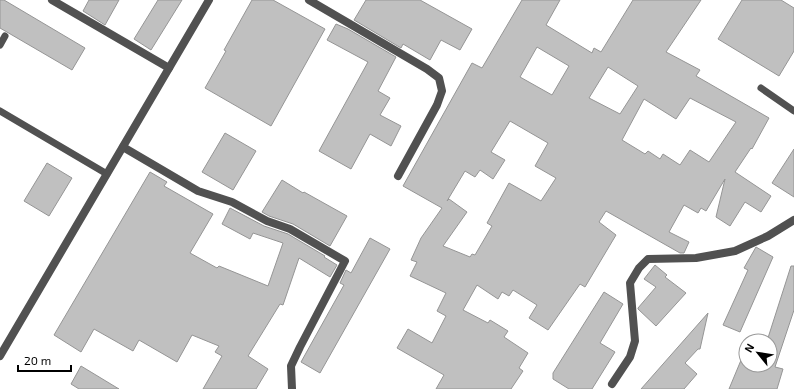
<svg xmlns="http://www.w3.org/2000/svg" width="794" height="389" font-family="'Exo 2',sans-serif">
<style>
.building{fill:#c0c0c0;stroke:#959595;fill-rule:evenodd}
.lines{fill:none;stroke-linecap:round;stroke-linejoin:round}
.service{stroke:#515151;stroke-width:7}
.minor{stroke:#515151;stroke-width:8}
.tertiary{stroke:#515151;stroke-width:8}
</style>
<rect width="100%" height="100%" fill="#fff"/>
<path class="building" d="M0 0H4L85 48 72 70 0 28Z
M89 0H119L105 25 83 11Z
M158 0H182L151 50 134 39Z
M252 0H273L325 29 271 126 205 88 226 51 224 50Z
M366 0H420L472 29 460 50 441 40 430 60 403 44 401 48 354 20Z
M522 0H560L546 25 592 53 594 48 601 52 633 0H701L666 52 700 70 696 76 769 118 752 149 751 148 735 172 771 196 761 212 745 202 730 226 716 217 725 179 706 211 701 208 698 213 684 205 669 232 689 242 684 253H680L606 211 599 222 616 235 585 287 580 284 548 330 529 318 537 305 513 290 509 296 502 292 498 299 477 285 463 310 488 323 490 320 508 331 504 337 528 353 519 368 523 371 511 389H436L444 375 397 348 408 329 432 343 446 316 437 311 446 293 410 276 417 262 411 260 421 238 442 208 403 186 472 63 482 68ZM537 47 569 66 552 95 520 77ZM608 67 638 86 620 114 589 98ZM690 98 736 122 709 162 690 150 680 165 663 154 660 159 648 151 645 154 622 140 644 99 676 119ZM510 121 548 143 535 166 556 178 541 201 509 183 487 223 492 226 475 255 472 254 470 257 443 246 467 212 449 199 447 201 465 171 475 177 480 170 493 179 505 160 491 152Z
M742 0H781L794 8V51L779 76 718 39Z
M336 24 348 29 396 57 378 91 390 98 380 115 401 126 391 146 370 134 351 169 319 151 368 62 327 40Z
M225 133 256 151 233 190 202 172Z
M794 149V197L772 183Z
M47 163 72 178 49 216 24 201Z
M150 172 167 182 164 186 213 214 190 253 217 268 219 266 268 286 283 243 253 233 250 239 222 224 230 208 264 226 288 234 325 256 324 257 337 265 330 277 299 258 283 305 280 304 248 356 268 369 256 389H203L222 356 215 352 219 346 192 335 177 362 139 340 133 351 94 329 81 352 54 335Z
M282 180 303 193 304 192 347 216 330 246 293 224 269 216 262 212Z
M370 238 390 249 320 373 301 362 344 285 340 283 346 270 351 273Z
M756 247 773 257 740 332 723 325 748 270 744 268Z
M655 265 667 275 665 277 686 293 656 326 638 309V308L656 287 644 279Z
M791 266H794V310L775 367 783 369 777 389H729L744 353 746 354V365H770V341H767Z
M604 292 623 304 600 343 615 352 592 389H569L553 379V373Z
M708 313 700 349H698L685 363 697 374 684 389H641Z
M81 366 119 389H79L71 384Z"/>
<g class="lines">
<path class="service" d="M0 45 5 36
M761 88 794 111
M0 111 107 174"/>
<path class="minor" d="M52 0 169 68
M309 0 427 69 439 78 442 91 437 105 398 176
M123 147 198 191 232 202 267 221 290 229 345 261 300 347 291 366 292 389
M612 384 630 357 635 341 630 283 639 268 648 259 696 258 735 251 768 236 794 220"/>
<path class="tertiary" d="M0 356 209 0"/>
</g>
<g transform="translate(758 353) rotate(300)"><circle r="19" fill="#ffffff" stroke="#999999"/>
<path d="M0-3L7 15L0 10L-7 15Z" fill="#000000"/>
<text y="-6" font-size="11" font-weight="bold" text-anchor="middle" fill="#000000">N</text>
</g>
<path d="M18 365v6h53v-6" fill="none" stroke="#000000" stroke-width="2"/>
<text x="24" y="365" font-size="12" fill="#000000" stroke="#ffffff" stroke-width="3" paint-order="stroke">20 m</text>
</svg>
